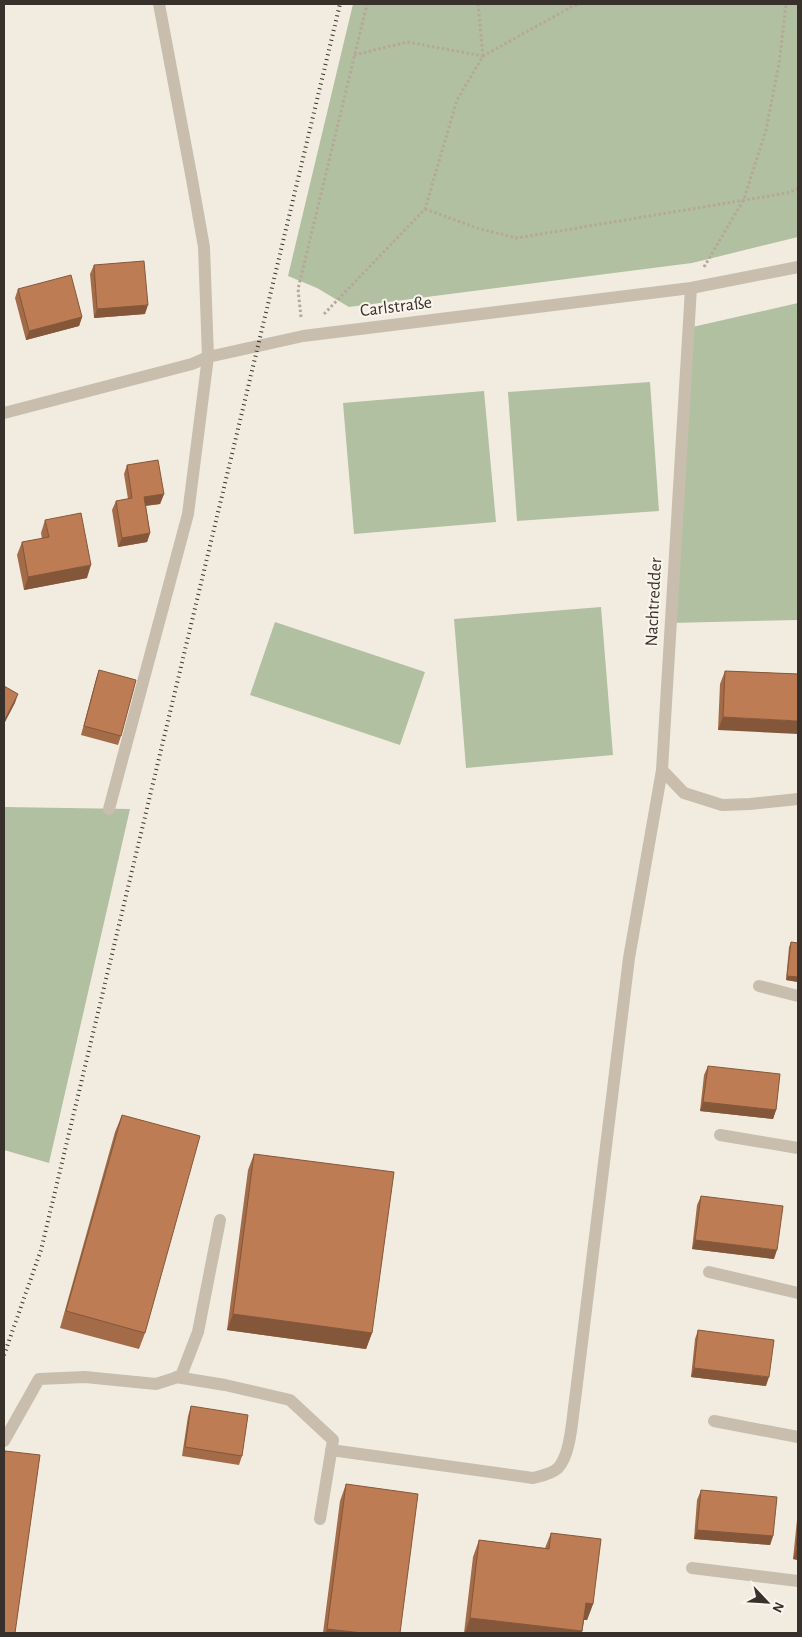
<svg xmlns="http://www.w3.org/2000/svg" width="802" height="1637" font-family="'Alegreya Sans',sans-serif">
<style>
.green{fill:#b1c0a1}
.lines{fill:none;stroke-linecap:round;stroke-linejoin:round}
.path{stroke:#b5a897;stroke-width:3;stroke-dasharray:2.5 2.5;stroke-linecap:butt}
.lane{stroke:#c9bead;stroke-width:12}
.street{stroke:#c9bead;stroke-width:12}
.rail{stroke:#38312b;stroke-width:4;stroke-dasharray:1 4;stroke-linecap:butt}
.wall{fill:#a36b47}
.shaded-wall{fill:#84573a}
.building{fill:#bd7c53;stroke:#84573a}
.labels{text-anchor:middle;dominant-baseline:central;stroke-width:4;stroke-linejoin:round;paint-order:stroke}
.street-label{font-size:18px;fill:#38312b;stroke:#f9f5ed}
</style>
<rect width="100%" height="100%" fill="#f2ece0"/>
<path class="green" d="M353 4H798V237L692 263 349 307 317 288 288 276Z
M798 303V620L670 623 688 328Z
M650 382 659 511 517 521 508 392Z
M484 391 496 522 354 534 343 403Z
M601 607 613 755 466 768 454 619Z
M275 622 425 672 400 745 250 695Z
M4 807 130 809 49 1163 4 1150Z"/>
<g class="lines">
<path class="path" d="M478 4 483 56
M354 55 407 42 483 56
M425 209 480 229 517 238 787 193 798 189
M704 267 744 199 766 130 779 64 786 4
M324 314 425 209 457 100 483 56 573 6 581 4
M301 317 298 289 367 4"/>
<path class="lane" d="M159 4 191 174
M109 809 188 514 208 357
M759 986 798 996
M720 1135 798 1148
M709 1272 798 1293
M176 1377 225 1385 290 1400 333 1440 320 1519
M714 1421 798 1437
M4 1441 39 1379 85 1377 156 1384 181 1376 198 1332 220 1220
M331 1450 533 1478C541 1476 552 1474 558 1468 571 1454 572 1419 575 1400L629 958 662 770
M692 1568 798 1581"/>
<path class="street" d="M191 174 204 247 208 357
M691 288 662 770 684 793 722 805 750 804 798 799
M4 413 192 364 208 357 303 336 691 288 798 267"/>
<path class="rail" d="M4 1355 41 1250 340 4"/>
</g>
<path class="wall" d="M94 265 145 314 94 318 90 274Z
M18 289 82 317 79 326 26 340 15 298Z
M127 465 164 494 160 504 146 506 150 533 147 542 118 547 112 510 116 501 128 499 124 474Z
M45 520 87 578 24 590 17 555 22 542 42 539 41 533Z
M99 670 121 736 118 745 81 735 96 679Z
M725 671 798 674 718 730 720 684Z
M791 942 798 943V982L786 980 789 947Z
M708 1066 776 1110 773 1119 700 1111 704 1075Z
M798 1086V1127H797Z
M122 1115 145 1333 139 1349 60 1328 115 1132Z
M254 1154 372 1333 366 1349 227 1330 248 1170Z
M701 1196 774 1259 692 1249 697 1205Z
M698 1330 766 1386 691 1377 695 1339Z
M191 1406 242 1456 239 1465 182 1456 188 1416Z
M346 1484 400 1633H323L340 1501Z
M701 1490 773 1536 770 1545 694 1539 697 1500Z
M798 1516V1560L793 1559 797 1520Z
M551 1533 593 1604 587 1620H584L582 1633H464L473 1557 479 1540 545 1548Z"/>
<path class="shaded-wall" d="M148 305 145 314 94 318 97 309Z
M82 317 79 326 26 340 29 331Z
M164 494 160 504 141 506 144 497Z
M150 533 147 542 118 547 122 538Z
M91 565 87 578 24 590 28 577Z
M18 694 15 703 4 724V721Z
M723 717 798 721V734L718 730Z
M787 976 798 977V982L786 980Z
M703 1102 776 1110 773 1119 700 1111Z
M695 1240 777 1250 774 1259 692 1249Z
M233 1314 372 1333 366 1349 227 1330Z
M694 1368 769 1377 766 1386 691 1377Z
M697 1530 773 1536 770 1545 694 1539Z
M796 1550H798V1560L793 1559Z
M586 1603 593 1604 587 1620H580Z
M470 1618 582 1631V1633H465Z
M327 1629 362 1633H326Z"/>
<path class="building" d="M144 261 148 305 97 309 94 265Z
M71 275 82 317 29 331 18 289Z
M158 460 164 494 144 497 150 533 122 538 116 501 132 498 127 465Z
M81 513 91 565 28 577 22 542 49 537 45 520Z
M99 670 136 680 121 736 84 726Z
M725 671 798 674V721L723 717Z
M4 686 18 694 4 721Z
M791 942 798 943V977L787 976Z
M708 1066 780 1074 776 1110 703 1102Z
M122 1115 200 1136 145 1333 66 1311Z
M254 1154 394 1172 372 1333 233 1314Z
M701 1196 783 1206 777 1250 695 1240Z
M698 1330 774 1340 769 1377 694 1368Z
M191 1406 248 1415 242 1456 185 1447Z
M5 1451 40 1455 15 1633H4V1456Z
M346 1484 418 1494 400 1633H362L327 1629Z
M701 1490 777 1497 773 1536 697 1530Z
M798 1529V1550H796Z
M551 1533 601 1539 593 1604 586 1603 582 1631 470 1618 479 1540 549 1549Z"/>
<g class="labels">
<g class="street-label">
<text transform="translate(396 307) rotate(-7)">Carlstraße</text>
<text transform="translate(654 602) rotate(-87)">Nachtredder</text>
</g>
</g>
<rect width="802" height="1637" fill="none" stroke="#38312b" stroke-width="10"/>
<g transform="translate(767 1602) rotate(115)" stroke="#f9f5ed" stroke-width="4" paint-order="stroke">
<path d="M0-4L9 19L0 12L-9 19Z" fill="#38312b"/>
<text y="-8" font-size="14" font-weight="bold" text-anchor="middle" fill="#38312b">N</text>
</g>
</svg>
